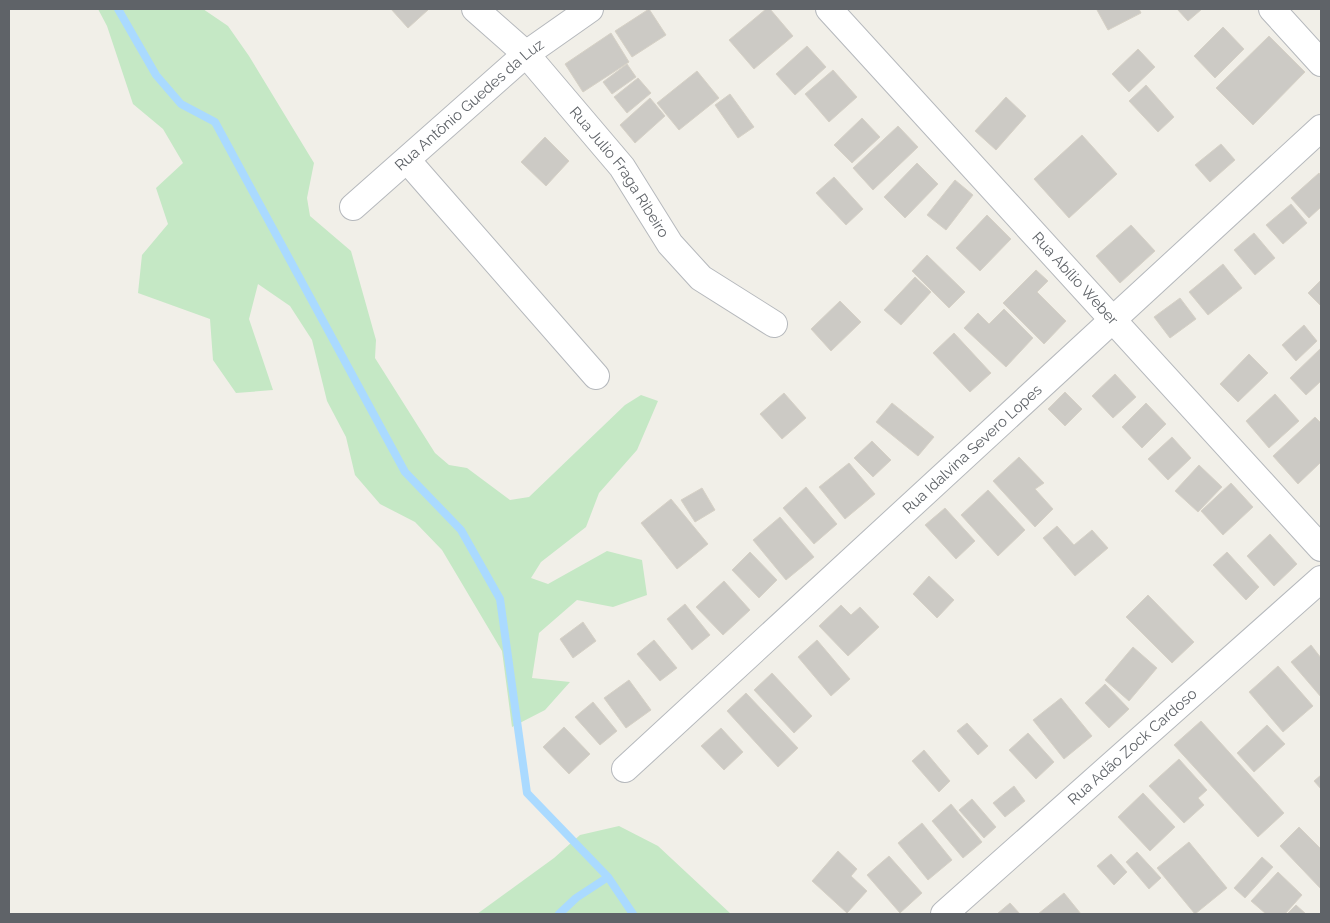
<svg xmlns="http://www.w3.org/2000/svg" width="1330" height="923" font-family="Raleway,sans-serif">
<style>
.green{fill:#c5e8c5}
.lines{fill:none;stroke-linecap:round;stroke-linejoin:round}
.stream{stroke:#aadaff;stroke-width:8}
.building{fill:#cccac5;stroke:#d6d1c6}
.minor-casing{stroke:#b5b8bc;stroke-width:28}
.minor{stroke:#fff;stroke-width:26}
.labels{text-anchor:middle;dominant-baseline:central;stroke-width:5;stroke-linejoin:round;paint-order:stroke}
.street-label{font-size:15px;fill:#5f6368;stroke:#fff}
</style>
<rect width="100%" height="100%" fill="#f1efe8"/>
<path class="green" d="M98 9H203L228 26 249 56 314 163 307 198 310 216 351 251 376 340 375 358 435 453 449 465 467 468 510 500 529 497 625 405 641 395 658 401 637 450 599 493 586 527 541 562 531 578 548 584 607 551 642 560 647 595 613 607 577 600 539 633 532 678 570 682 545 710 512 727 502 651 442 550 415 522 380 504 355 475 346 437 327 401 312 340 290 306 258 284 249 319 273 390 236 393 213 360 210 319 138 293 142 255 168 224 156 188 183 163 163 129 133 104 107 26Z
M619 826 658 846 731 914H477L554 858 580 835Z"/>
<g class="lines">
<path class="stream" d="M118 9 156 75 181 104 215 122 405 472 461 530 500 599 527 793 608 877 633 914
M559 914 576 898 608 877"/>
</g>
<path class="building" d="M391 9H429L408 28Z
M649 9 666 35 632 57 615 31Z
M766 9H770L793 36 754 69 729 40Z
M1099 9H1139L1141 13 1108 30 1097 10Z
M1177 9H1202L1188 21Z
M1223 27 1244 49 1215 78 1194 56Z
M611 33 629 62 583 92 565 64Z
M1269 36 1305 72 1253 125 1216 88Z
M807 46 826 67 795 95 776 74Z
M1138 49 1155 67 1129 92 1112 74Z
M627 64 636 77 612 94 603 82Z
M833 70 857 97 829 122 805 94Z
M697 71 719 98 679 130 657 103Z
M638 78 651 93 627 113 614 97Z
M1146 85 1174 117 1158 132 1129 101Z
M730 94 754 127 738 138 715 105Z
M1006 97 1026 116 996 150 975 131Z
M650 98 665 116 635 143 620 125Z
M862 118 880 137 852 163 834 145Z
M898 126 918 147 873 190 853 168Z
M1082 135 1117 174 1069 218 1034 179Z
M545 137 569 161 546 186 521 162Z
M1221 144 1235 160 1210 182 1195 165Z
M917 163 938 184 905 218 884 197Z
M1319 173 1321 176V207L1309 218 1291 198Z
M834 177 863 209 846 225 816 193Z
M955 180 973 195 946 230 927 215Z
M1291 204 1307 223 1283 244 1266 225Z
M987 215 1011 239 980 271 956 248Z
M1131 225 1155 251 1120 283 1096 256Z
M1254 233 1275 258 1255 275 1234 250Z
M927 255 965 292 949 308 912 271Z
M1223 264 1242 288 1208 315 1189 292Z
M1036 270 1048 281 1037 292 1066 321 1044 344 1003 303Z
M915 277 931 292 901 325 884 310Z
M1321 280V306L1308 293Z
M1180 298 1196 319 1170 338 1154 317Z
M840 301 861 322 831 351 811 329Z
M1004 309 1033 338 1006 367 964 328 978 313 989 324Z
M1304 325 1317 341 1296 361 1282 345Z
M954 333 991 373 970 392 933 353Z
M1321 348V381L1306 395 1290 378Z
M1249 354 1268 373 1238 402 1220 384Z
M1115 374 1136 397 1113 418 1092 396Z
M1065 392 1082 409 1065 426 1048 409Z
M784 393 806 418 782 439 760 414Z
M1275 394 1299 421 1269 448 1246 421Z
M892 403 934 437 918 456 876 422Z
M1146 403 1166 424 1142 448 1122 427Z
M1315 417 1321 423V462L1298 484 1273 456Z
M1172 437 1191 458 1168 480 1148 459Z
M872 441 891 460 873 477 854 458Z
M1019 457 1044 483 1035 489 1053 509 1035 527 993 481Z
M849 463 875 494 845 519 819 487Z
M1199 465 1222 487 1198 512 1175 491Z
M1231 483 1253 507 1223 535 1201 511Z
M806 487 837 524 814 544 783 508Z
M702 488 715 510 695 522 681 500Z
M988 490 1025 530 998 556 961 515Z
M671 499 708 544 677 569 641 523Z
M945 508 975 541 956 559 925 525Z
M780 517 814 557 786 580 753 540Z
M1057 526 1074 545 1092 530 1108 548 1075 576 1043 538Z
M1270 534 1297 564 1274 586 1247 556Z
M750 552 777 580 759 598 732 570Z
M1227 552 1259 587 1246 600 1213 565Z
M929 576 954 600 937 618 913 594Z
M724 581 750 610 723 635 696 607Z
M1148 595 1194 642 1172 663 1126 617Z
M685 604 710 635 692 650 667 619Z
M841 605 851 615 860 607 879 627 848 656 819 626Z
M583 622 596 641 573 658 560 639Z
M654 640 677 668 660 681 637 654Z
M817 640 850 679 831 696 798 657Z
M1311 645 1321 658V697L1291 662Z
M1133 647 1157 668 1129 701 1105 680Z
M1278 666 1313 706 1283 732 1249 692Z
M772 673 812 716 794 733 754 690Z
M629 680 651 710 626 728 604 698Z
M1105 684 1129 709 1109 728 1085 703Z
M746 693 798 748 778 767 727 711Z
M1061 698 1092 736 1064 759 1033 720Z
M593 702 617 731 600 745 575 717Z
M1201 721 1284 813 1258 837 1174 745Z
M967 723 988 746 978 755 957 731Z
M1267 725 1285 744 1254 772 1237 753Z
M564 727 590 754 569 774 543 747Z
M721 728 743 752 724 770 701 746Z
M1028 733 1054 762 1036 779 1009 750Z
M924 750 950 781 939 792 912 761Z
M1179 759 1207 790 1198 798 1204 805 1184 823 1149 786Z
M1321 775V789L1314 781Z
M1014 786 1025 801 1005 817 993 803Z
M1143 793 1175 827 1150 851 1118 817Z
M972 799 996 827 984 838 959 810Z
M951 804 982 842 963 858 932 821Z
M922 823 952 860 928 880 898 843Z
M1299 827 1321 849V889L1280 846Z
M1189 842 1227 888 1195 914 1157 868Z
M838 851 857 869 851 876 867 891 847 913 812 881Z
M1137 852 1161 878 1149 889 1126 862Z
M1111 854 1127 872 1114 885 1097 866Z
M889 856 922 893 900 913 867 875Z
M1262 857 1273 867 1245 898 1234 888Z
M1278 872 1302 895 1285 914H1266L1251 901Z
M1064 893 1081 914H1038Z
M1010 903 1020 914H997Z
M1296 905 1306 914H1287Z"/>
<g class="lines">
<defs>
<g id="minor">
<path id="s1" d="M475 9 526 54 622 167 670 244 701 278 774 324"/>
<path id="s2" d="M829 9 1321 548"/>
<path d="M1272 9 1321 63"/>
<path d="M407 160 596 376"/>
<path id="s3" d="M353 207 526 54 590 9"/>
<path id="s4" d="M625 769 1321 128"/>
<path id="s5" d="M944 914 1321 579"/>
</g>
</defs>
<use href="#minor" class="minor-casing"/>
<use href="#minor" class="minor"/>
</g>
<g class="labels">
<g class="street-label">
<text stroke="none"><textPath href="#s3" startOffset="155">Rua Antônio Guedes da Luz</textPath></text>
<text stroke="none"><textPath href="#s1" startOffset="219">Rua Julio Fraga Ribeiro</textPath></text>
<text stroke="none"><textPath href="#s2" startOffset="365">Rua Abílio Weber</textPath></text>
<text stroke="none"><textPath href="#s4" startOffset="472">Rua Idalvina Severo Lopes</textPath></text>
<text stroke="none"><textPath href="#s5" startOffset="252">Rua Adão Zock Cardoso</textPath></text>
</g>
</g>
<rect width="1330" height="923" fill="none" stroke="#5f6368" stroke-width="20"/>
</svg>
